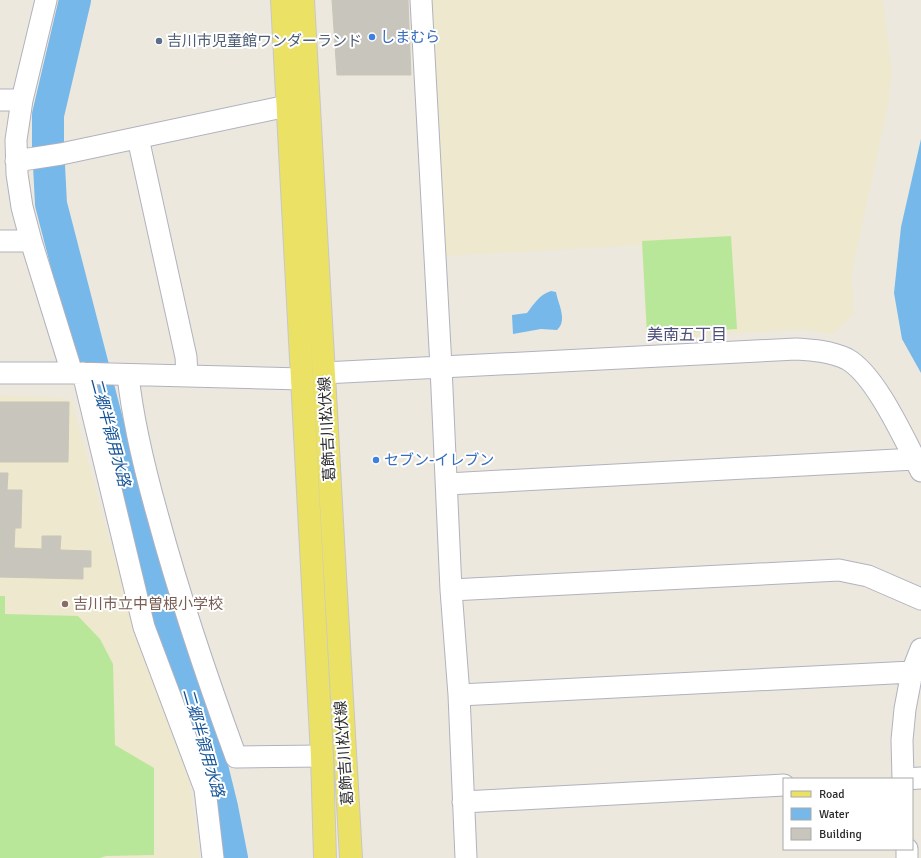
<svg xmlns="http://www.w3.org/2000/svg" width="921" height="858" font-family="Signika,'Noto Sans JP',sans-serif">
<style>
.education{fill:#ede8ce}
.pitch{fill:#b9e799}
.water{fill:#76b8e9}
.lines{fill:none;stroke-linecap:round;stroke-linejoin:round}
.river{stroke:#76b8e9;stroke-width:32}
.building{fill:#c8c6bc;stroke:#c8c5b8}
.street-casing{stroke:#b1b2be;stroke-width:23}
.primary-casing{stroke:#c8c8c8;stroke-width:24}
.street{stroke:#fff;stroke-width:21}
.primary{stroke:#eae165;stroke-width:22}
.shop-dot{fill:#3f7fe0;stroke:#fff;stroke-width:1.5}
.service-dot{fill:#5c6f8a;stroke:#fff;stroke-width:1.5}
.education-dot{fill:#8d6e63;stroke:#fff;stroke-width:1.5}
.labels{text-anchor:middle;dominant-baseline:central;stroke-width:4;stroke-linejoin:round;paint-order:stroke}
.shop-label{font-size:15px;fill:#366cbe;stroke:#fff;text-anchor:start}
.service-label{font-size:15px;fill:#4e5e75;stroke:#fff;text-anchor:start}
.street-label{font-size:15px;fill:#2b2b2b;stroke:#fff}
.education-label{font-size:15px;fill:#785e54;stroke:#fff;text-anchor:start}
.neighbourhood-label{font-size:16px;fill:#4d4e7a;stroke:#fff}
.water-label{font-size:16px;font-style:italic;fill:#145497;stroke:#fff}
</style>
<rect width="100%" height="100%" fill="#ece8de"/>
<path class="education" d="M430 0H883L892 72 888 106 852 271 853 315 832 334 803 329 646 339 642 245 444 256Z
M0 395 71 399 112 549 148 659 188 772 200 858H0Z"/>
<path class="pitch" d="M731 236 737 329 647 334 642 241Z
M0 596H5V614L78 616 100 639 113 664 115 745 154 768V855L106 856 100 858H0Z"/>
<path class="water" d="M921 139V373L902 339 894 293 901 227Z
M551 291 556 292C558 304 568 320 557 330L541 329 513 334 512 315 527 313C534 304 539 295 551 291Z"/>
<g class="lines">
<path class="river" d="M75 0 48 115V146L51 204 135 529 207 746 222 807 232 858"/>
</g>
<path class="building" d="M332 0H408L411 75H337Z
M0 402H69L68 462H0Z
M0 473H8L7 490H22L21 528H15L14 548 42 549V536H61L60 550 91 551V567H83V579L0 577Z"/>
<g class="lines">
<defs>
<path id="street" d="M46 0 22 100 16 140 17 174 22 207 31 241 72 373
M421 0 441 367 451 590 459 695 466 858
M0 100H22
M138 138 186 357 187 376
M16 161 61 154 287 106
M0 241H31
M0 373H72L302 379
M83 373 144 627 205 789 213 858
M324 373 796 349C813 350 830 351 847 359 876 375 905 441 921 471
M128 375C133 423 145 471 158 517 180 598 207 678 236 757L322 756
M447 484 915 459
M451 590 839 570 868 576 921 599
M459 695 912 672 921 649
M903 779 902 740 905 709 912 672 921 671
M904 779 921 778
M463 802 784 785
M907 849V858"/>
<path id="primary" d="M282 0 322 756 325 858
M303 0C309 125 316 250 324 375 333 536 341 697 351 858"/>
</defs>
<use href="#street" class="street-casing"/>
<use href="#primary" class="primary-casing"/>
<use href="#street" class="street"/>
<use href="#primary" class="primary"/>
</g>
<g class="shop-dot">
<circle cx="372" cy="37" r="4"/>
<circle cx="376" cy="460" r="4"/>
</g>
<circle class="service-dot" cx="159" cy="41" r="4"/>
<circle class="education-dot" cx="65" cy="604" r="4"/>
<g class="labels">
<g class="shop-label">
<text x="380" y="37">しまむら</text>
<text x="384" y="460">セブン-イレブン</text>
</g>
<g class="service-label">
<text x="167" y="41">吉川市児童館ワンダーランド</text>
</g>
<g class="street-label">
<text transform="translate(327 429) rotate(-93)">葛飾吉川松伏線</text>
<text transform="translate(344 753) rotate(-94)">葛飾吉川松伏線</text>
</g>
<g class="education-label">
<text x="73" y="604">吉川市立中曽根小学校</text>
</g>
<g class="neighbourhood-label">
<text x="687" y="335">美南五丁目</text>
</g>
<g class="water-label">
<text transform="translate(110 432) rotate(75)">二郷半領用水路</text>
<text transform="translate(203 743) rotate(74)">二郷半領用水路</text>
</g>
</g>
<rect x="783" y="778" width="130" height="72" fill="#ffffff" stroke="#aaaaaa"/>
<rect x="791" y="791" width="20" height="6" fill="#eae165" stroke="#aaaaaa"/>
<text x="819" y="798" font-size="12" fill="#2b2b2b">Road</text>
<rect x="791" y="808" width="20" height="12" fill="#76b8e9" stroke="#aaaaaa"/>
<text x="819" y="818" font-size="12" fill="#2b2b2b">Water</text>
<rect x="791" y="828" width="20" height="12" fill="#c8c6bc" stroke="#aaaaaa"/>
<text x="819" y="838" font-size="12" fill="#2b2b2b">Building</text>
</svg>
